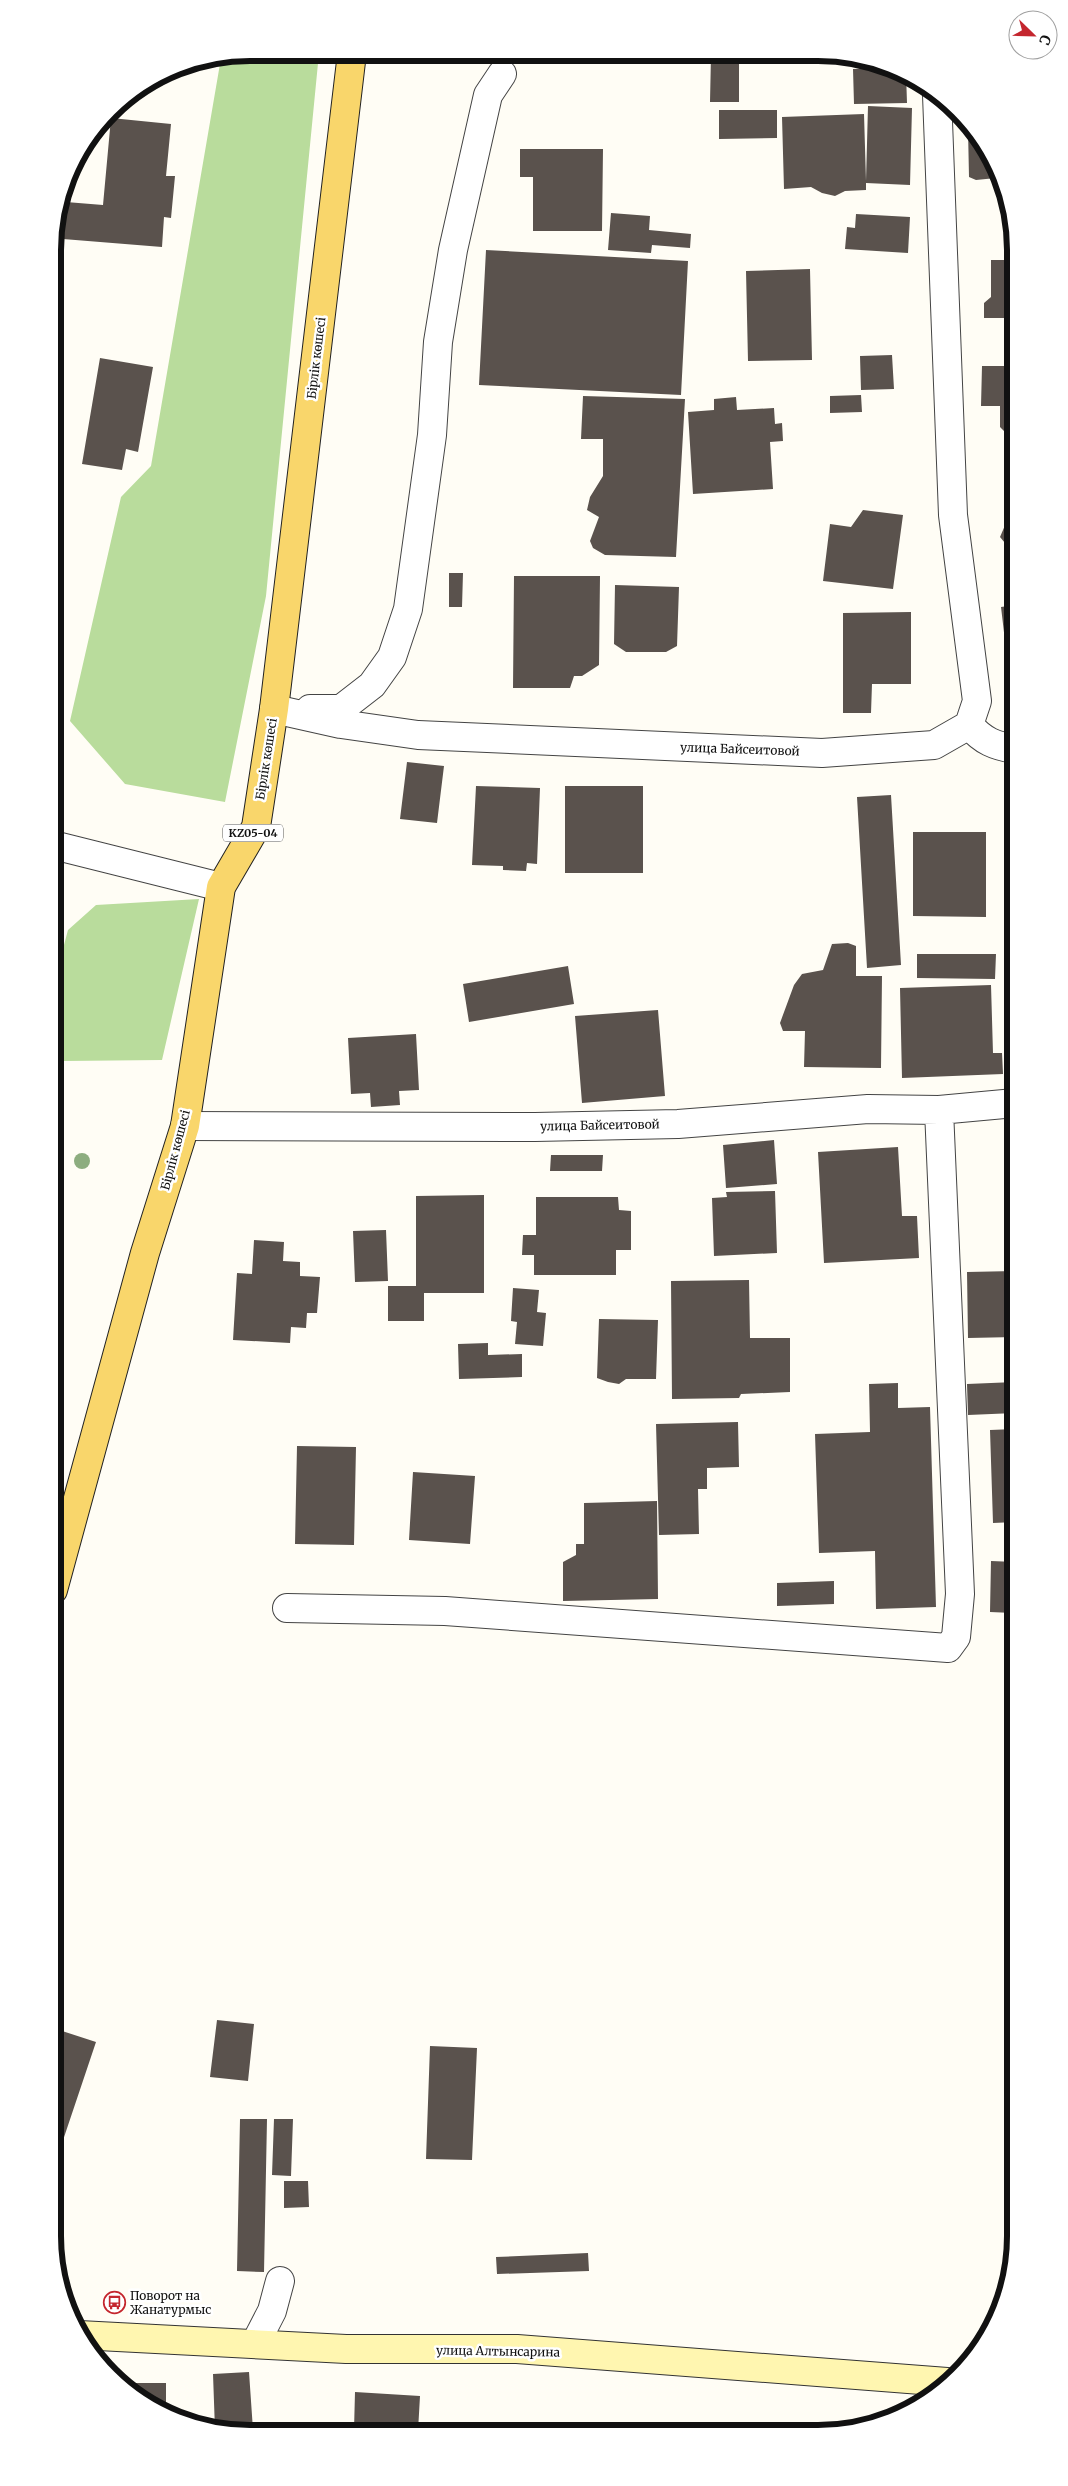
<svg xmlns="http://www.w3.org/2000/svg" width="1068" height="2486" font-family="Merriweather,serif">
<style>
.forest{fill:#b9dc9c}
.building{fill:#5a524d}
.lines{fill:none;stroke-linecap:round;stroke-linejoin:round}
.street-casing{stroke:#444;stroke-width:30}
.secondary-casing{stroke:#333;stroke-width:30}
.primary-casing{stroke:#222;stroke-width:30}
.street{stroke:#fff;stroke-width:28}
.secondary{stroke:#fff6b0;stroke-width:28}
.primary{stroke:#f9d66b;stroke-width:28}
.tree{fill:#8dad7f}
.labels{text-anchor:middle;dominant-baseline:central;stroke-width:5;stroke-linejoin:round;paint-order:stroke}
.shield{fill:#fff;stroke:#585858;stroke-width:1}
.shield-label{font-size:11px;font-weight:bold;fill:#111}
.street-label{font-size:12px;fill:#111;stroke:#fff}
.poi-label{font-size:12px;fill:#111;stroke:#fff;text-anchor:start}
.rim{fill:none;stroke:#111;stroke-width:6}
</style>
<rect width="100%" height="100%" fill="#fffdf5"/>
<path class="forest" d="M250 53H319L266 596 225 802 125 784 70 721 121 497 151 466 221 58Z
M199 899 162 1060 64 1061 53 1040V986L68 930 96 905Z"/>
<path class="building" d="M711 55 739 57V102H710Z
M891 68 906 73 907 103 854 104 853 69Z
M868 106 912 108 910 185 866 183V190L845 191 835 196 822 193 811 187 784 189 782 117 864 114 866 181Z
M719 110H777V138L719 139Z
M111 118 171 124 166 176H175L171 218 164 217 162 247 63 239 66 202 103 205Z
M968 129H972L989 151 999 175 996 178 976 180 969 177Z
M520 149H603L602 231H533V177H520Z
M611 213 650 216 649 230 691 234 690 248 652 245 651 253 608 250Z
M856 214 910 217 908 253 845 249 847 227 855 228Z
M486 250 688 261 681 395 479 385Z
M991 260H1015V318H984V303L991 297Z
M810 269 812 360 748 361 746 271Z
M892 355 894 389 861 390 860 356Z
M100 358 153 367 138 452 126 449 122 470 82 464Z
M982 366H1015V442L1000 427V406H981Z
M861 395 862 412 830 413V396Z
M583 396 685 399 676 557 605 555 593 548 590 541 599 517 587 510 590 497 603 476V439H581Z
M736 397 737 410 774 408 775 424 782 423 783 441 770 442 773 489 693 494 688 412 714 410V399Z
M1013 491H1015V506H1014Z
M863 510 903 515 893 589 823 581 830 524 851 527Z
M1015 512V548H1014L1005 543 1000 537 1009 516Z
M449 573H463L462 607H449Z
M514 576H600L599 665 582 676H574L570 688H513Z
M615 585 679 587 677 646 666 652H626L614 644Z
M1015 605V684L1009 675 1001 607Z
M911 612V684H872L871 713H843V613Z
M407 762 444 766 437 823 400 819Z
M476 786 540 788 537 864 527 863 526 871 503 870V866L472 865Z
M565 786H643V873H565Z
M891 795 901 965 867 968 857 797Z
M913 832H986V917L913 916Z
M848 943 856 946V976H882L881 1068 804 1067 805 1031H783L780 1023 794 985 802 974 823 970 832 944Z
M917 954H996L995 979 917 978Z
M568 966 574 1004 469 1022 463 984Z
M991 985 993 1053H1002L1003 1074 902 1078 900 988Z
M658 1010 665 1096 582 1103 575 1016Z
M416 1034 419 1090 399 1091 400 1105 371 1107 370 1093 351 1094 348 1038Z
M774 1140 777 1184 726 1188 723 1145Z
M898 1147 902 1216H917L919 1258 824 1263 818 1152Z
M551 1155H603L602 1171H550Z
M775 1191 777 1253 714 1256 712 1198 727 1197 726 1192Z
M484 1195V1293H424V1321H388V1286H416V1196Z
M536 1197H618L619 1210 631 1211V1250H616V1275H534V1255H522L523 1235H536Z
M386 1230 388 1281 355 1282 353 1231Z
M254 1240 284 1242 283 1261 300 1262V1276L320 1277 317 1313H307L306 1328 291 1327 290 1343 233 1340 237 1273 252 1274Z
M1015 1271V1337L968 1338 967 1272Z
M749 1280 750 1338H790V1392L741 1394 739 1398 672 1399 671 1281Z
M513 1288 539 1290 537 1312 546 1313 543 1346 515 1344 517 1322 511 1321Z
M599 1319 658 1320 656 1379H626L619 1384 608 1382 597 1378Z
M488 1343V1355L522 1354V1377L459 1379 458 1344Z
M1015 1382V1413L968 1415 967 1384Z
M898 1383V1408L930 1407 936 1607 876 1609 875 1551 819 1553 815 1434 870 1432 869 1384Z
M738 1422 739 1467 707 1468V1489H698L699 1534 659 1535 656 1424Z
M1015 1429V1522L993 1523 990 1430Z
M297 1446 356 1447 354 1545 295 1544Z
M413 1472 475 1476 470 1544 409 1540Z
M657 1501 658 1599 563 1601V1562L576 1555V1544H584V1503Z
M991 1561 1015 1562V1621L1012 1620 1013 1613 990 1612Z
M834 1581V1604L777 1606V1583Z
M217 2020 254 2024 248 2081 210 2077Z
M56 2029 96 2042 53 2170V2041Z
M430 2046 477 2048 472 2160 426 2159Z
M240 2119H267L264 2272 237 2271Z
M274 2119H293L291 2176 272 2175Z
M284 2181H308L309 2207 284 2208Z
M588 2253 589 2271 497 2274 496 2257Z
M249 2372 253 2430H215L213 2374Z
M119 2383H166V2414L163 2413Z
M355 2392 420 2396 418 2431 354 2430Z"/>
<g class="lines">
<defs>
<path id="street" d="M937 95 953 515 977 701 969 725
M274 709 341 724 418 735 822 753 934 745 969 725C983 741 995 746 1015 749
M310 709H341L372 685 392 657 408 609 432 435 438 342 453 250 488 95 502 74
M53 845 221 887
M185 1126 535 1127 678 1124 868 1109 939 1110 1015 1103
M287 1608 445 1611 948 1648 956 1637 960 1594 939 1110
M255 2344 272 2311 280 2281"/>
<path id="secondary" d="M79 2335 346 2349H517L947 2382"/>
<path id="primary" d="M53 1590 145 1253 185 1126 221 887 256 827 274 709 352 53"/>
</defs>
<use href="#street" class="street-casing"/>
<use href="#secondary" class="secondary-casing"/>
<use href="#primary" class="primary-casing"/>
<use href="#street" class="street"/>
<use href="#secondary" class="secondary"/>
<use href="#primary" class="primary"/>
</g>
<circle class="tree" cx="82" cy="1161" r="8"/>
<defs>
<symbol id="bus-ring" viewBox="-11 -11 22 22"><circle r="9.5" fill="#fff" stroke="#c4262e" stroke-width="1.5"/><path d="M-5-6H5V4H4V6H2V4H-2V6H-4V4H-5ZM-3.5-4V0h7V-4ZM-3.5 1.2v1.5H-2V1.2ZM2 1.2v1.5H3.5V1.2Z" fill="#c4262e"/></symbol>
</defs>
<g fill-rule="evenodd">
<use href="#bus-ring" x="102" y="2290" width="25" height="25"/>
</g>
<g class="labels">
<rect class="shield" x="223" y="824.5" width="60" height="17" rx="4"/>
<g class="shield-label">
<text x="253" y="833">KZ05-04</text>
</g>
<g class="street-label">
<text transform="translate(316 358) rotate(-83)">Бірлік көшесі</text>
<text transform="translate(740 749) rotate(2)">улица Байсеитовой</text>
<text transform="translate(266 759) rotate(-81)">Бірлік көшесі</text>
<text transform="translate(600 1125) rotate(-1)">улица Байсеитовой</text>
<text transform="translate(175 1150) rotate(-75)">Бірлік көшесі</text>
<text transform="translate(498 2351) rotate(1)">улица Алтынсарина</text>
</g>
<g class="poi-label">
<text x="130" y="2295">Поворот на<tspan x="130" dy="14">Жанатурмыс</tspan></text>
</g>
</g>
<path d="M0 0H1068V2486H0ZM250 61H818A189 189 0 0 1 1007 250V2236A189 189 0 0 1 818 2425H250A189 189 0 0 1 61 2236V250A189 189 0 0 1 250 61Z" fill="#fff" fill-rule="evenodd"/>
<path class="rim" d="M250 61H818A189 189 0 0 1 1007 250V2236A189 189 0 0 1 818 2425H250A189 189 0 0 1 61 2236V250A189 189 0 0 1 250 61Z"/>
<g transform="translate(1033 35) rotate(113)"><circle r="24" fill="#ffffff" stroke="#a0a0a0"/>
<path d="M0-4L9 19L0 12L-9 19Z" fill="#c4262e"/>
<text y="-8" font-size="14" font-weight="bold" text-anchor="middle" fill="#111111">С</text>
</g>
</svg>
